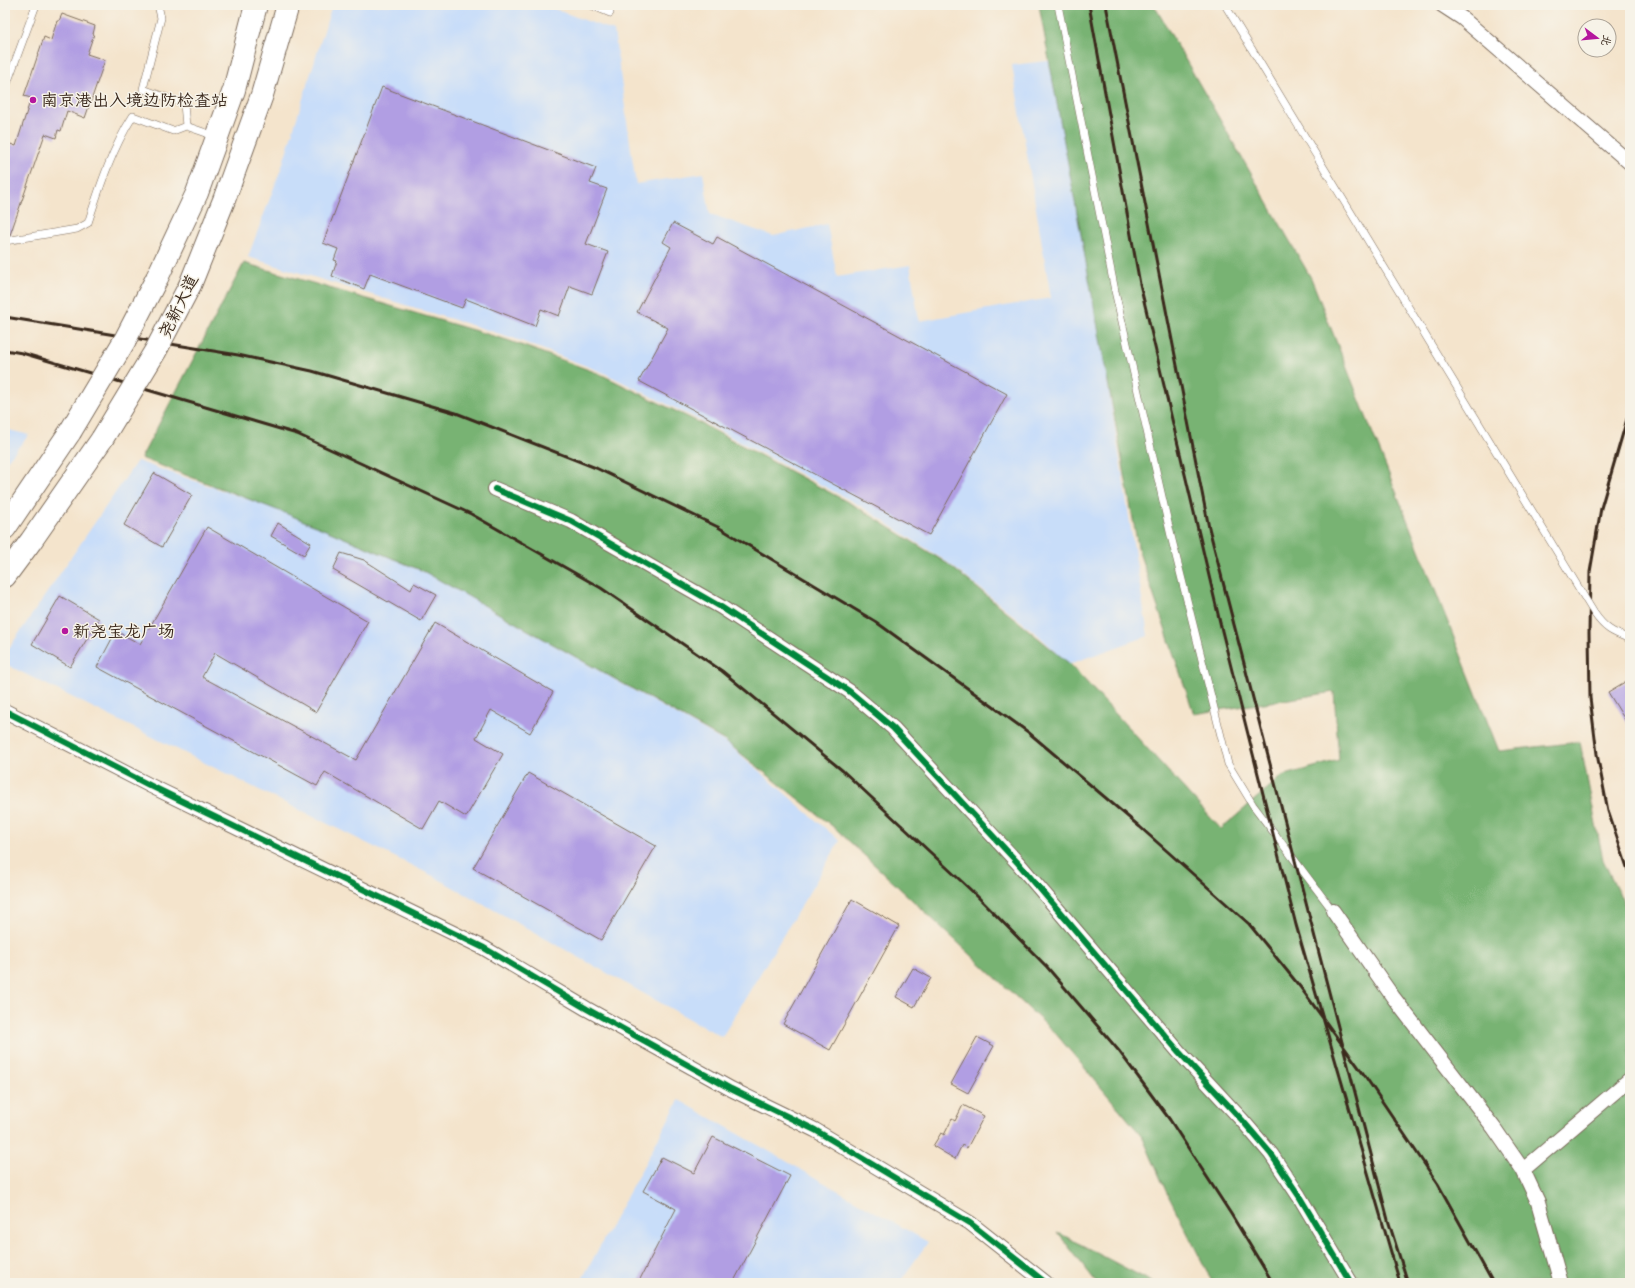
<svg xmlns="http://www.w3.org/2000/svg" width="1635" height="1288" font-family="Itim,'LXGW WenKai TC',sans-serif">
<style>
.built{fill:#c8ddf9}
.forest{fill:#78b373;stroke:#5a6e48}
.building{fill:#b19ee3}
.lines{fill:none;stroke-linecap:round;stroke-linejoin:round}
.service-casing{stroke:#7c6b5b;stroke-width:8}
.minor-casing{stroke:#7c6b5b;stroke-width:16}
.primary-casing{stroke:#7c6b5b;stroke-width:24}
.service{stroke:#fff;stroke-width:7}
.minor{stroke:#fff;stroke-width:14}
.primary{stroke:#fff;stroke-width:22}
.rail{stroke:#3b2a1e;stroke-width:3}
.service-bridge-casing{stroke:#7c6b5b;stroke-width:8;stroke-linecap:butt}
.primary-bridge-casing{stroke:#7c6b5b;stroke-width:24;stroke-linecap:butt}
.service-bridge{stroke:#fff;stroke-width:7}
.primary-bridge{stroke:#fff;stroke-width:22}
.cycleway-casing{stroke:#f7f3e8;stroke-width:8}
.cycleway{stroke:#00873e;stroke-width:6}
.poi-dot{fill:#b5179e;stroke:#f7f3e8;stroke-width:1.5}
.labels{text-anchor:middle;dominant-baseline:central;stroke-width:3;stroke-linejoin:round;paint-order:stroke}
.poi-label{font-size:17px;fill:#3b2a1e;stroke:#f7f3e8;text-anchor:start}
.street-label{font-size:17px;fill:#3b2a1e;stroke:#f7f3e8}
</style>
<rect width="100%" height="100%" fill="#f7f3e8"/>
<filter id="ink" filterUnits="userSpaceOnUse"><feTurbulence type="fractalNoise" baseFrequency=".025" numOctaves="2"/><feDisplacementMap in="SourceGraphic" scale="8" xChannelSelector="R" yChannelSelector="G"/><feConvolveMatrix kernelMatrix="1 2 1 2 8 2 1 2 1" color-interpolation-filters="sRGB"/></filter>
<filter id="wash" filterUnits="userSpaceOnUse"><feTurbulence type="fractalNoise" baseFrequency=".012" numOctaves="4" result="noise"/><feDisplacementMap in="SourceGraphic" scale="16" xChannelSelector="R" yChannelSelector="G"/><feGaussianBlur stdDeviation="0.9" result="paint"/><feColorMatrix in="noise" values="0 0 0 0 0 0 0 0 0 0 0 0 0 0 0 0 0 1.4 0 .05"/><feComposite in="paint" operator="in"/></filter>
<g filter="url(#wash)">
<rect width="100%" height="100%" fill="#f4e4cc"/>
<path class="built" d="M332 5H544L614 31 636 184 703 173 710 214 773 236 827 224 837 277 910 265 919 321 1051 298 1012 65 1056 60 1148 636 1069 664 1037 634 947 562 859 505 699 420 602 372 510 337 248 257 282 166Z
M5 429 29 435 5 463Z
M137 461 284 512 428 574 728 744 840 841 722 1037 433 876 5 664V654Z
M679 1100 928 1242 899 1283H580Z"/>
<path class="forest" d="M1039 5H1154L1311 278 1499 751 1580 742 1603 860 1630 916V1283H1213L1166 1191 1142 1136 1056 1034 836 829 725 741 425 572 285 513 141 458 244 263 507 340 600 374 698 422 857 507 948 564 1070 664 1221 829 1282 776 1339 760 1334 692 1194 714 1139 552Z
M1057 1232 1154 1283H1097Z"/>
<g id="blocks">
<path class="building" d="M62 14 95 26 93 34H94L87 54 105 60 85 118 67 111 61 131 58 130 56 138 45 134 10 235 5 236V142L16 146 31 98 24 96 44 37 51 40 57 21H59Z
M382 87 596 168 590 183 607 189 586 244 608 252 592 294 570 286 559 316 541 309 535 326 466 299 462 308 370 274 364 289 332 276 337 261 334 260 338 249 323 243Z
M673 223 713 244 717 237 1007 394 929 535 639 381 668 328 637 312 671 247 663 242Z
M154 473 192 495 162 547 124 525Z
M278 523 311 543 304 555 271 536Z
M207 527 368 621 316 712 215 653 202 677 356 760 435 623 553 692 530 733 491 710 476 738 503 754 466 817 439 801 423 829 325 772 317 786 97 667 116 631 140 644Z
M341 553 364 560 411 590 414 583 436 595 421 621 333 570Z
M60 596 99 619 70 667 32 644Z
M1630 679V728L1608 692Z
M528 773 656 846 601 940 473 868Z
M852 899 899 926 830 1050 783 1024Z
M913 968 931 978 914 1007 896 997Z
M977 1037 994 1046 968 1093 951 1084Z
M963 1105 984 1116 967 1148 962 1145 955 1159 933 1146 941 1133 944 1135 952 1119 955 1121Z
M713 1137 790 1176 733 1283H638L676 1209 643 1191 662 1157 694 1173Z"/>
</g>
</g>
<g filter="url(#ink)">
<use href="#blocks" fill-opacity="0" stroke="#7c6b5b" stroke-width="1"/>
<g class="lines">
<defs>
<path id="service" d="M158 5 161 18 143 89 184 104 186 126
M591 5 610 13 609 5
M1058 5 1115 291 1171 536 1228 764 1253 805 1333 911
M5 89 36 5
M5 241 77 229 88 223C100 186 112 149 133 116L173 131 186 126 215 136"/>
<path id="minor" d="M1442 5 1462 18 1630 163
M495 489 571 521 721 607 849 691 893 728 1018 863 1179 1052 1242 1120 1271 1154 1299 1196 1351 1283
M5 711 151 786 484 948 587 1009 731 1089 815 1130 970 1223 1046 1283
M1333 911 1393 997 1494 1128 1523 1170 1538 1202 1561 1283
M1523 1170 1630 1079"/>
<path id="primary" d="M157 278 197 193 234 90 256 5
M190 285 224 200 262 95 288 5
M5 528 70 432
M5 576 31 541 102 439"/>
</defs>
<use href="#service" class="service-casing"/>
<use href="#minor" class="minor-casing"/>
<use href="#primary" class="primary-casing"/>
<use href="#service" class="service"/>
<use href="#minor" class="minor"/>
<use href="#primary" class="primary"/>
<path class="rail" d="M1089 5 1140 284 1222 631 1296 925 1400 1283
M1106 5 1209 528 1388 1220 1408 1283
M5 317 238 355 312 371 456 413 596 468 718 527 876 622 1028 732 1140 827 1249 924 1301 988 1365 1076 1438 1184 1493 1283
M5 350 22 353 297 434 471 514 601 588 722 671 843 771 974 893 1047 967 1119 1051 1170 1120 1231 1214 1273 1283
M1630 409 1601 508 1590 572 1589 633 1590 698 1597 754 1608 811 1630 876"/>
<defs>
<path id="service-bridge" d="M1225 5 1594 613C1605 629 1612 632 1630 639"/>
<path id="primary-bridge" d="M70 432 125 340 157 278
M102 439 156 350 190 285"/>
</defs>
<use href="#service-bridge" class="service-bridge-casing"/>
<use href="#primary-bridge" class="primary-bridge-casing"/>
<use href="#service-bridge" class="service-bridge"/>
<use href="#primary-bridge" class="primary-bridge"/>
<defs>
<path id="cycleway" d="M495 489 571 521 721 607 849 691 893 728 1018 863 1179 1052 1242 1120 1271 1154 1299 1196 1351 1283
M5 711 151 786 484 948 587 1009 731 1089 815 1130 970 1223 1046 1283"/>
</defs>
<use href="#cycleway" class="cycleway-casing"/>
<use href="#cycleway" class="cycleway"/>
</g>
</g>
<g class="poi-dot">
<circle cx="33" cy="100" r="4"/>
<circle cx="65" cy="631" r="4"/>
</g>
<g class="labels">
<g class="poi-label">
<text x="41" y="100">南京港出入境边防检查站</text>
<text x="73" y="631">新尧宝龙广场</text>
</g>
<g class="street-label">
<text transform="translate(178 306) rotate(-64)">尧新大道</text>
</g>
</g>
<rect width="1635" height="1288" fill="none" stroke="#f7f3e8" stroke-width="20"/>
<g transform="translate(1597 38) rotate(106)"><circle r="19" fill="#f7f3e8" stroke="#aca397"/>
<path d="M0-3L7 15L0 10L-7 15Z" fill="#b5179e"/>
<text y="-6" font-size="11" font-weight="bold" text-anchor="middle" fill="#3b2a1e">北</text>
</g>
</svg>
